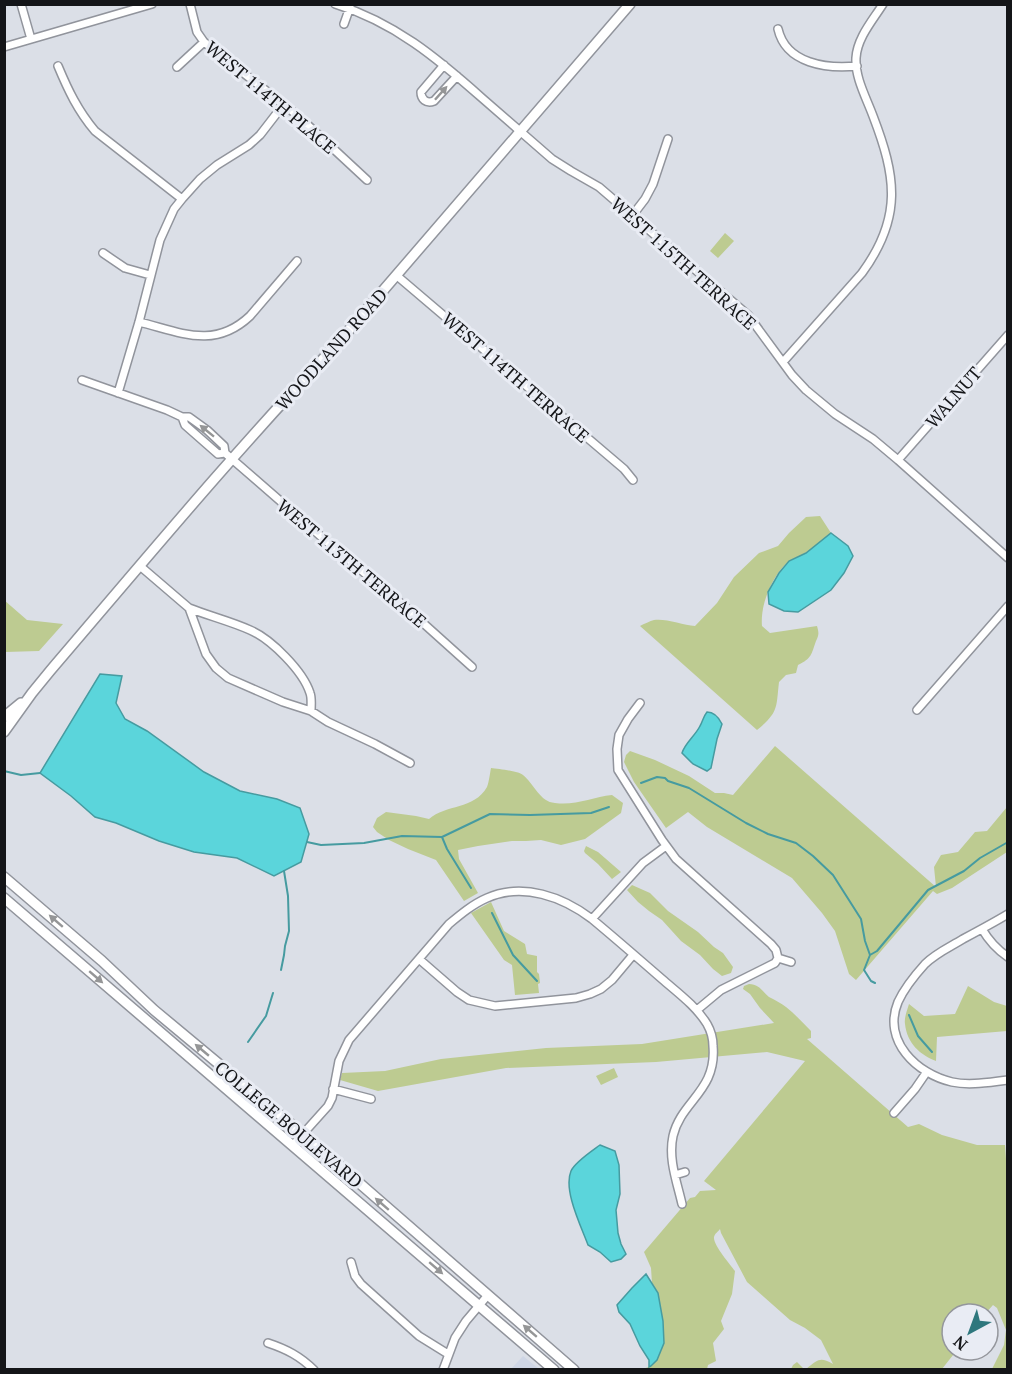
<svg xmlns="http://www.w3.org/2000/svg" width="1012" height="1374" font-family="'PT Serif',serif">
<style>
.built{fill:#cfd6e5}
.green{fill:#bdcb91}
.water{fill:#5bd5db;stroke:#469ba0;stroke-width:1.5}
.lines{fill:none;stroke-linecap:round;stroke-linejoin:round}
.stream{stroke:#469ba0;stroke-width:2}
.minor-casing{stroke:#91949c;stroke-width:10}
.major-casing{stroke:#91949c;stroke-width:12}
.minor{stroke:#fff;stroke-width:7}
.major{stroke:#fff;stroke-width:9}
.oneway{fill:#959697}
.labels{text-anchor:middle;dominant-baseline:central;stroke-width:6;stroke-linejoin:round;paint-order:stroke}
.street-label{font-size:18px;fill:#141518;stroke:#e9ecf4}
</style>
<rect width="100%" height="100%" fill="#dbdfe7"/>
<path class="built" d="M523 1356 539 1369H511Z"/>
<path class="green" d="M725 233 734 241 718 258 710 251Z
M820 516 831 533C823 539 814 548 805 553 800 557 793 558 788 562 772 576 760 605 762 626L770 633 817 626C819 633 819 635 816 641 811 655 812 658 798 665L796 673 786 675 779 682C776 708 779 712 757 730L640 626C644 624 650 621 654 620 665 618 683 625 695 626L717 603 734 577 759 553 778 546 789 533 806 517Z
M4 600 27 620 63 624 39 651 5 652Z
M775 746 936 887 934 867 941 855 958 852 975 832 987 831 1007 807V852L952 888 937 894 933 891 856 980 849 974 835 931 822 913 792 878 707 827 688 812 666 828 634 782 624 762 626 755 630 751 655 760 689 776 715 793H724L733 795Z
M491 768C499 769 518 771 523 775 534 784 540 802 555 803 575 806 593 797 612 795L623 803 621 813 585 839 561 845 541 840 526 841H512L478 846 458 850 459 859 478 893 464 901 436 860 408 849 389 840 377 832 373 827 377 818 386 812 416 816 429 819C446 804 474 810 487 787 489 782 490 773 491 768Z
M586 846 598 852 621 872 612 879 598 864 585 853 584 851Z
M632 885 650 893 668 911 698 932 714 947 723 953 733 967 731 973 722 976 713 969 700 955 681 941 662 920 649 911 638 902 627 890Z
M491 902 504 931 525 944 527 954 537 956V972L539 974 540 983 538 984 539 993 515 995 512 965 504 960 471 913Z
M749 984C759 984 762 991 769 997 775 1000 781 1003 786 1007 795 1014 803 1023 811 1031V1038L807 1039 908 1127 919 1124 942 1135 977 1145H1005L1007 1173V1369H992L1004 1345 1006 1330 997 1308 993 1305 985 1314H952V1350H957L942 1369H791L793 1365 797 1362 803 1368 806 1369C819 1359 820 1357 833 1364L821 1340 805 1328 790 1320 747 1282 721 1233 720 1229C718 1232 715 1233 714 1237 713 1245 730 1264 735 1271L732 1294 721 1321 724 1329 713 1343 716 1361 708 1365 707 1369H643L651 1366 658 1293 652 1283 651 1268 644 1252 690 1198 695 1197 700 1191 716 1190 704 1181 805 1061 767 1052 656 1062 506 1068 378 1091 340 1080 342 1073 385 1071 441 1059 546 1048 642 1044 774 1023 760 1008 750 994 743 989 744 986Z
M968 986 994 1002 1007 1006V1031L937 1037 936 1061C920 1055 907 1043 905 1024 904 1018 907 1011 909 1004L924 1016 955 1014Z
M614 1068 618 1077 601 1085 596 1076Z"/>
<path class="water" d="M831 533 848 546 853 556 844 573 831 590 798 612 784 611 769 604 768 592 779 573 789 561 806 553Z
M100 674 122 676 116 703 125 719 147 731 204 772 240 791 277 799 300 808 309 834 301 862 274 876 237 858 194 852 159 841 116 823 95 817 71 796 40 773Z
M707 712C714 712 719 718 722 724L717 739 711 768 707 771 693 764 682 753C685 743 695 736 700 726 703 721 703 717 707 712Z
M600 1145 615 1151 619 1165 620 1194 616 1210 618 1233 621 1244 626 1254 621 1259 611 1262 600 1252 588 1245C581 1226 563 1190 571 1171 575 1162 592 1151 600 1145Z
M646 1274 658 1293 663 1321 664 1343 657 1360 651 1366 649 1367V1360L640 1346 630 1324 619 1312 617 1305 632 1288Z"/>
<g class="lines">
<path class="stream" d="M4 771 21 775 40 773
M641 783 657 777 665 778 668 781 689 788 746 823 768 834 796 843 813 856 833 875 861 919 865 941 870 955 877 951 928 890 964 871 980 858 1008 842
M442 837 447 849 471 888
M307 842 321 845 364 843 402 836 442 837 490 814 530 815 591 813 609 807
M492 913 513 955 537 981
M870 955 864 970 871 981 875 983
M281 970 284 955 285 946 289 931 288 896 284 871
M909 1015 918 1036 932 1052
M248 1042 266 1016 273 993"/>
<defs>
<path id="minor" d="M21 4 31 39
M190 4 197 32 204 42 297 115 367 180
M335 4C394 22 437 58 482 98 505 118 529 139 552 159L571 171 599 187 748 315 792 375 806 390 835 414 873 439 898 460 1008 558
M344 24 350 7
M778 29C786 64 827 69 857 66
M4 47 152 4
M444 65 421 92C421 99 426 104 434 101L457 76
M58 66C68 90 78 111 95 131L182 199
M177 67 204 42
M632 216 645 199 653 184 668 139
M103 253 125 268 150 275
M396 275 624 469 633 480
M139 322C180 332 214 350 250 316L297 261
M783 362 862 273C903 217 896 176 873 116 866 97 855 78 856 58 857 38 873 20 883 4
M82 380 167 410 182 417H189L207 430 224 446 225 453
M118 393 139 322 160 240 174 209 182 199 200 179 217 165 249 145 260 135 284 104
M182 417 185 425 218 454 225 453 332 546 403 605 472 667
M898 460 1008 335
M140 566 189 608 206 654 216 668 228 678 283 702 311 711 328 722 375 744 410 763
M189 608C209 616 230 621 250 630 271 639 303 671 310 693 312 698 311 705 311 711
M640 703 628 719 619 735 617 749 618 770 662 840 676 859 771 944 776 950 778 958
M917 710 1008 606
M1008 914C993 923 978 931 963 939 950 947 936 953 925 964 915 975 904 989 898 1002 882 1041 917 1074 952 1082 970 1086 990 1082 1008 1080
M592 919C616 939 639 959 662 979 678 993 696 1006 707 1024 711 1031 713 1039 713 1046 717 1091 681 1101 673 1136 668 1159 677 1182 682 1204
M982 929C989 941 996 949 1008 957
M778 958 791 962
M419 959 457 992 469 1000 495 1006 576 998 590 994 601 989 612 980 633 955
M697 1010 721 990 775 963 778 958
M333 1089 371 1099
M894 1113 915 1089 926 1073
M293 1145 328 1106 332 1098 339 1061 349 1040 449 924C461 914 473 904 487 898 523 882 563 897 592 919L643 863 666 846
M675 1175 685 1172
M351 1262 355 1276 361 1284 419 1336 448 1354
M268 1343C286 1349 300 1356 314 1370
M443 1370 455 1338 466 1321 488 1295"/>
<path id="major" d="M4 717 21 703
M4 732 32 693 50 671C144 561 237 449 337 344L630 4
M4 877 102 961 154 1010 303 1134 574 1370
M4 898 554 1370"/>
</defs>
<use href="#minor" class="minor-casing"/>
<use href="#major" class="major-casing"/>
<use href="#minor" class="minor"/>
<use href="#major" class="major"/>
</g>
<defs><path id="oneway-solid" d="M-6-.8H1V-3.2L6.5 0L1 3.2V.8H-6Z" transform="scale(1.5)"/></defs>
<g class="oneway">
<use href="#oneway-solid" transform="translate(441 93) rotate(-48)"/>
<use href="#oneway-solid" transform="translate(207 431) rotate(-141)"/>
<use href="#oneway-solid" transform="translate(56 921) rotate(-139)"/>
<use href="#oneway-solid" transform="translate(96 977) rotate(41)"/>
<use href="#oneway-solid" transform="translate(202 1050) rotate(-140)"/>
<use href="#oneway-solid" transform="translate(382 1204) rotate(-139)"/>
<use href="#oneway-solid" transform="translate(436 1268) rotate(41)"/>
<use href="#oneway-solid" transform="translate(530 1331) rotate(-139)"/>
</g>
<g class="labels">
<g class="street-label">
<text transform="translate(271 97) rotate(40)">WEST 114TH PLACE</text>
<text transform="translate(684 263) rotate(42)">WEST 115TH TERRACE</text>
<text transform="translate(331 349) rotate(-48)">WOODLAND ROAD</text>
<text transform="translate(516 377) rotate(41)">WEST 114TH TERRACE</text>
<text transform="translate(953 397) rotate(-49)">WALNUT</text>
<text transform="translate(352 563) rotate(40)">WEST 113TH TERRACE</text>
<text transform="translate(289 1124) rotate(40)">COLLEGE BOULEVARD</text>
</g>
</g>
<rect width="1012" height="1374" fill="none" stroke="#141518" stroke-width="12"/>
<g transform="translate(970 1332) rotate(221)"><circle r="28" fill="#e9ecf4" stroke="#94969c" stroke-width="1.5"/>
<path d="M0-4.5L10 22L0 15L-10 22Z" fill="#2e777d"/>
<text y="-9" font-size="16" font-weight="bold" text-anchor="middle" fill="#141518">N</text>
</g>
</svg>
